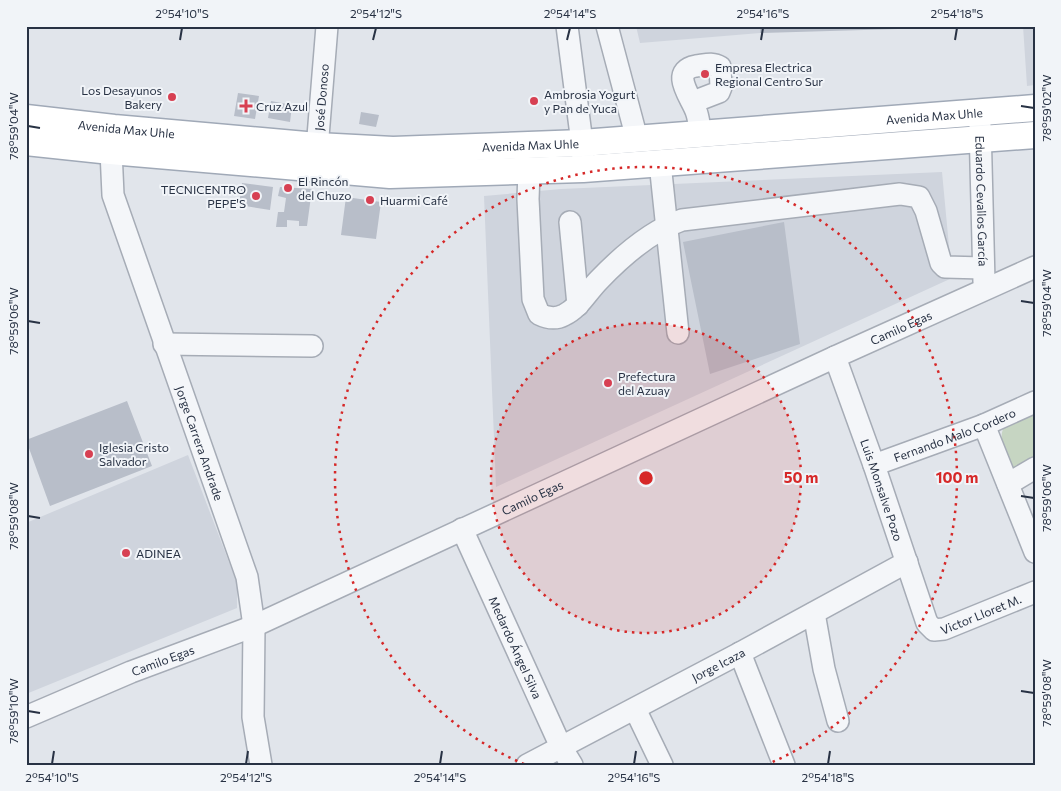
<svg xmlns="http://www.w3.org/2000/svg" width="1061" height="791" font-family="Commissioner,sans-serif">
<style>
.built{fill:#cfd4dd}
.green{fill:#c6d5c2}
.building{fill:#b8bec9}
.lines{fill:none;stroke-linecap:round;stroke-linejoin:round}
.minor-casing{stroke:#a6acb6;stroke-width:24}
.major-casing{stroke:#a0a9b7;stroke-width:29}
.minor{stroke:#f4f6f9;stroke-width:21}
.major{stroke:#fff;stroke-width:26}
.ticks{fill:none;stroke:#283244;stroke-width:2}
.ring{fill:none;stroke:#d62828;stroke-width:2.5;stroke-dasharray:2.5 5}
.poi-dot{fill:#d74052;stroke:#f1f4f8;stroke-width:2}
.labels{text-anchor:middle;dominant-baseline:central;stroke-width:4;stroke-linejoin:round;paint-order:stroke}
.poi-label{font-size:12px;fill:#283244;stroke:#f1f4f8;text-anchor:start}
.street-label{font-size:12px;fill:#283244;stroke:#f1f4f8}
.centre{fill:#d62828;stroke:#f1f4f8;stroke-width:2.5}
.ring-label{font-size:15px;text-anchor:middle;font-weight:bold;fill:#d62828;stroke:#f1f4f8;stroke-width:4;stroke-linejoin:round;paint-order:stroke}
.neatline{fill:none;stroke:#283244;stroke-width:2}
.ticks-label{font-size:12px;text-anchor:middle;fill:#283244}
</style>
<rect width="100%" height="100%" fill="#e1e5eb"/>
<path class="built" d="M636 26H760V33L640 43Z
M1023 26H1035V85L1027 86Z
M942 172 952 278 496 487 484 196 561 189Z
M188 455 237 583V608L26 694V523Z"/>
<path class="green" d="M1035 412V465L1014 476C1010 465 994 434 1006 426 1015 420 1026 417 1035 412Z"/>
<path class="building" d="M760 26H932V28L760 33Z
M238 93 259 96 255 119 234 116Z
M271 101 292 105 290 122 268 118Z
M361 112 379 115 376 127 359 124Z
M242 183 273 187 270 210 239 205Z
M280 187 312 189 307 226H299V221L287 220V227H276L278 212H284L286 198 278 196Z
M346 197 381 202 376 239 341 235Z
M784 222 800 344 710 374 683 242Z
M127 401 152 466 50 506 26 440Z"/>
<g class="lines">
<defs>
<g id="minor">
<path d="M567 26 582 143 583 159"/>
<path d="M607 26 637 139"/>
<path d="M693 102 719 92 721 87 720 67C712 62 705 65 696 66 669 71 691 97 696 111 699 118 699 127 701 134"/>
<path id="s1" d="M980 125 984 282"/>
<path id="s2" d="M113 136 111 151 113 195 247 577 254 626 253 717 261 765"/>
<path id="s3" d="M316 161 327 26"/>
<path d="M660 163 678 333"/>
<path d="M529 171 528 199 533 299 539 314C547 318 555 320 564 315 579 308 587 292 599 280 622 256 650 231 682 220L900 194 919 197 926 211 941 263 945 267 983 268"/>
<path d="M570 222 578 305"/>
<path d="M164 344 312 346"/>
<path id="s4" d="M835 357 874 465 927 623 934 630 944 629 1035 592"/>
<path d="M984 425 1035 552"/>
<path id="s5" d="M874 465 984 425 1035 402"/>
<path d="M1008 484 1035 468"/>
<path id="s6" d="M462 529 561 747 572 765"/>
<path d="M814 613 824 669 838 721"/>
<path d="M740 653 784 765"/>
<path d="M635 709 662 765"/>
<path id="s7" d="M26 717 131 672 254 626 835 357 1035 267"/>
<path id="s8" d="M527 765 740 653 907 562"/>
</g>
<g id="major">
<path id="s9" d="M26 118 114 128 317 146 393 150 582 143 1035 108"/>
<path d="M26 142 111 151 390 175 583 169 1035 135"/>
</g>
</defs>
<use href="#minor" class="minor-casing"/>
<use href="#major" class="major-casing"/>
<use href="#minor" class="minor"/>
<use href="#major" class="major"/>
</g>
<path class="ticks" d="M180 40 182 28M373 40 376 28M567 40 570 28M761 40 763 28M955 40 957 28M1021 106 1034 108M28 126 40 128M1021 301 1034 303M28 321 40 323M1021 496 1034 498M28 516 40 518M1021 691 1034 693M28 711 40 713M52 764 54 751M246 764 248 751M440 764 442 751M634 764 636 751M828 764 830 751"/>
<circle cx="646" cy="478" r="155" fill="#d62828" fill-opacity=".12"/>
<g class="ring">
<circle cx="646" cy="478" r="155"/>
<path d="M524 764A311 311 0 1 1 768 764"/>
</g>
<g class="poi-dot">
<circle cx="705" cy="74" r="5"/>
<circle cx="172" cy="97" r="5"/>
<circle cx="534" cy="101" r="5"/>
<path d="M243.5 98.5h5v5h5v5h-5v5h-5v-5h-5v-5h5z"/>
<circle cx="288" cy="188" r="5"/>
<circle cx="256" cy="196" r="5"/>
<circle cx="370" cy="200" r="5"/>
<circle cx="608" cy="383" r="5"/>
<circle cx="89" cy="454" r="5"/>
<circle cx="126" cy="553" r="5"/>
</g>
<g class="labels">
<g class="poi-label">
<text x="715" y="67">Empresa Electrica<tspan x="715" dy="14">Regional Centro Sur</tspan></text>
<text x="162" y="90" text-anchor="end">Los Desayunos<tspan x="162" dy="14">Bakery</tspan></text>
<text x="544" y="94">Ambrosia Yogurt<tspan x="544" dy="14">y Pan de Yuca</tspan></text>
<text x="256" y="106">Cruz Azul</text>
<text x="298" y="181">El Rincón<tspan x="298" dy="14">del Chuzo</tspan></text>
<text x="246" y="189" text-anchor="end">TECNICENTRO<tspan x="246" dy="14">PEPE'S</tspan></text>
<text x="380" y="200">Huarmi Café</text>
<text x="618" y="376">Prefectura<tspan x="618" dy="14">del Azuay</tspan></text>
<text x="99" y="447">Iglesia Cristo<tspan x="99" dy="14">Salvador</tspan></text>
<text x="136" y="553">ADINEA</text>
</g>
<g class="street-label">
<text stroke="none"><textPath href="#s3" startOffset="64">José Donoso</textPath></text>
<text stroke="none"><textPath href="#s9" startOffset="911">Avenida Max Uhle</textPath></text>
<text stroke="none"><textPath href="#s9" startOffset="101">Avenida Max Uhle</textPath></text>
<text stroke="none"><textPath href="#s9" startOffset="506">Avenida Max Uhle</textPath></text>
<text stroke="none"><textPath href="#s1" startOffset="76">Eduardo Cevallos García</textPath></text>
<text stroke="none"><textPath href="#s7" startOffset="958">Camilo Egas</textPath></text>
<text stroke="none"><textPath href="#s5" startOffset="86">Fernando Malo Cordero</textPath></text>
<text stroke="none"><textPath href="#s2" startOffset="322">Jorge Carrera Andrade</textPath></text>
<text stroke="none"><textPath href="#s4" startOffset="141">Luis Monsalve Pozo</textPath></text>
<text stroke="none"><textPath href="#s7" startOffset="552">Camilo Egas</textPath></text>
<text stroke="none"><textPath href="#s4" startOffset="341">Victor Lloret M.</textPath></text>
<text stroke="none"><textPath href="#s6" startOffset="130">Medardo Ángel Silva</textPath></text>
<text stroke="none"><textPath href="#s7" startOffset="148">Camilo Egas</textPath></text>
<text stroke="none"><textPath href="#s8" startOffset="216">Jorge Icaza</textPath></text>
</g>
</g>
<circle cx="646" cy="478" r="8" class="centre"/>
<g class="ring-label">
<text x="801" y="483">50 m</text>
<text x="957" y="483">100 m</text>
</g>
<rect width="1061" height="791" fill="none" stroke="#f1f4f8" stroke-width="55"/>
<rect x="28" y="28" width="1006" height="736" class="neatline"/>
<g class="ticks-label">
<text x="182" y="18">2°54'10"S</text>
<text x="376" y="18">2°54'12"S</text>
<text x="570" y="18">2°54'14"S</text>
<text x="763" y="18">2°54'16"S</text>
<text x="957" y="18">2°54'18"S</text>
<text transform="translate(1047 108) rotate(-90)" y="4">78°59'02"W</text>
<text transform="translate(14 126) rotate(-90)" y="4">78°59'04"W</text>
<text transform="translate(1047 303) rotate(-90)" y="4">78°59'04"W</text>
<text transform="translate(14 321) rotate(-90)" y="4">78°59'06"W</text>
<text transform="translate(1047 498) rotate(-90)" y="4">78°59'06"W</text>
<text transform="translate(14 516) rotate(-90)" y="4">78°59'08"W</text>
<text transform="translate(1047 693) rotate(-90)" y="4">78°59'08"W</text>
<text transform="translate(14 711) rotate(-90)" y="4">78°59'10"W</text>
<text x="52" y="782">2°54'10"S</text>
<text x="246" y="782">2°54'12"S</text>
<text x="440" y="782">2°54'14"S</text>
<text x="634" y="782">2°54'16"S</text>
<text x="828" y="782">2°54'18"S</text>
</g>
</svg>
